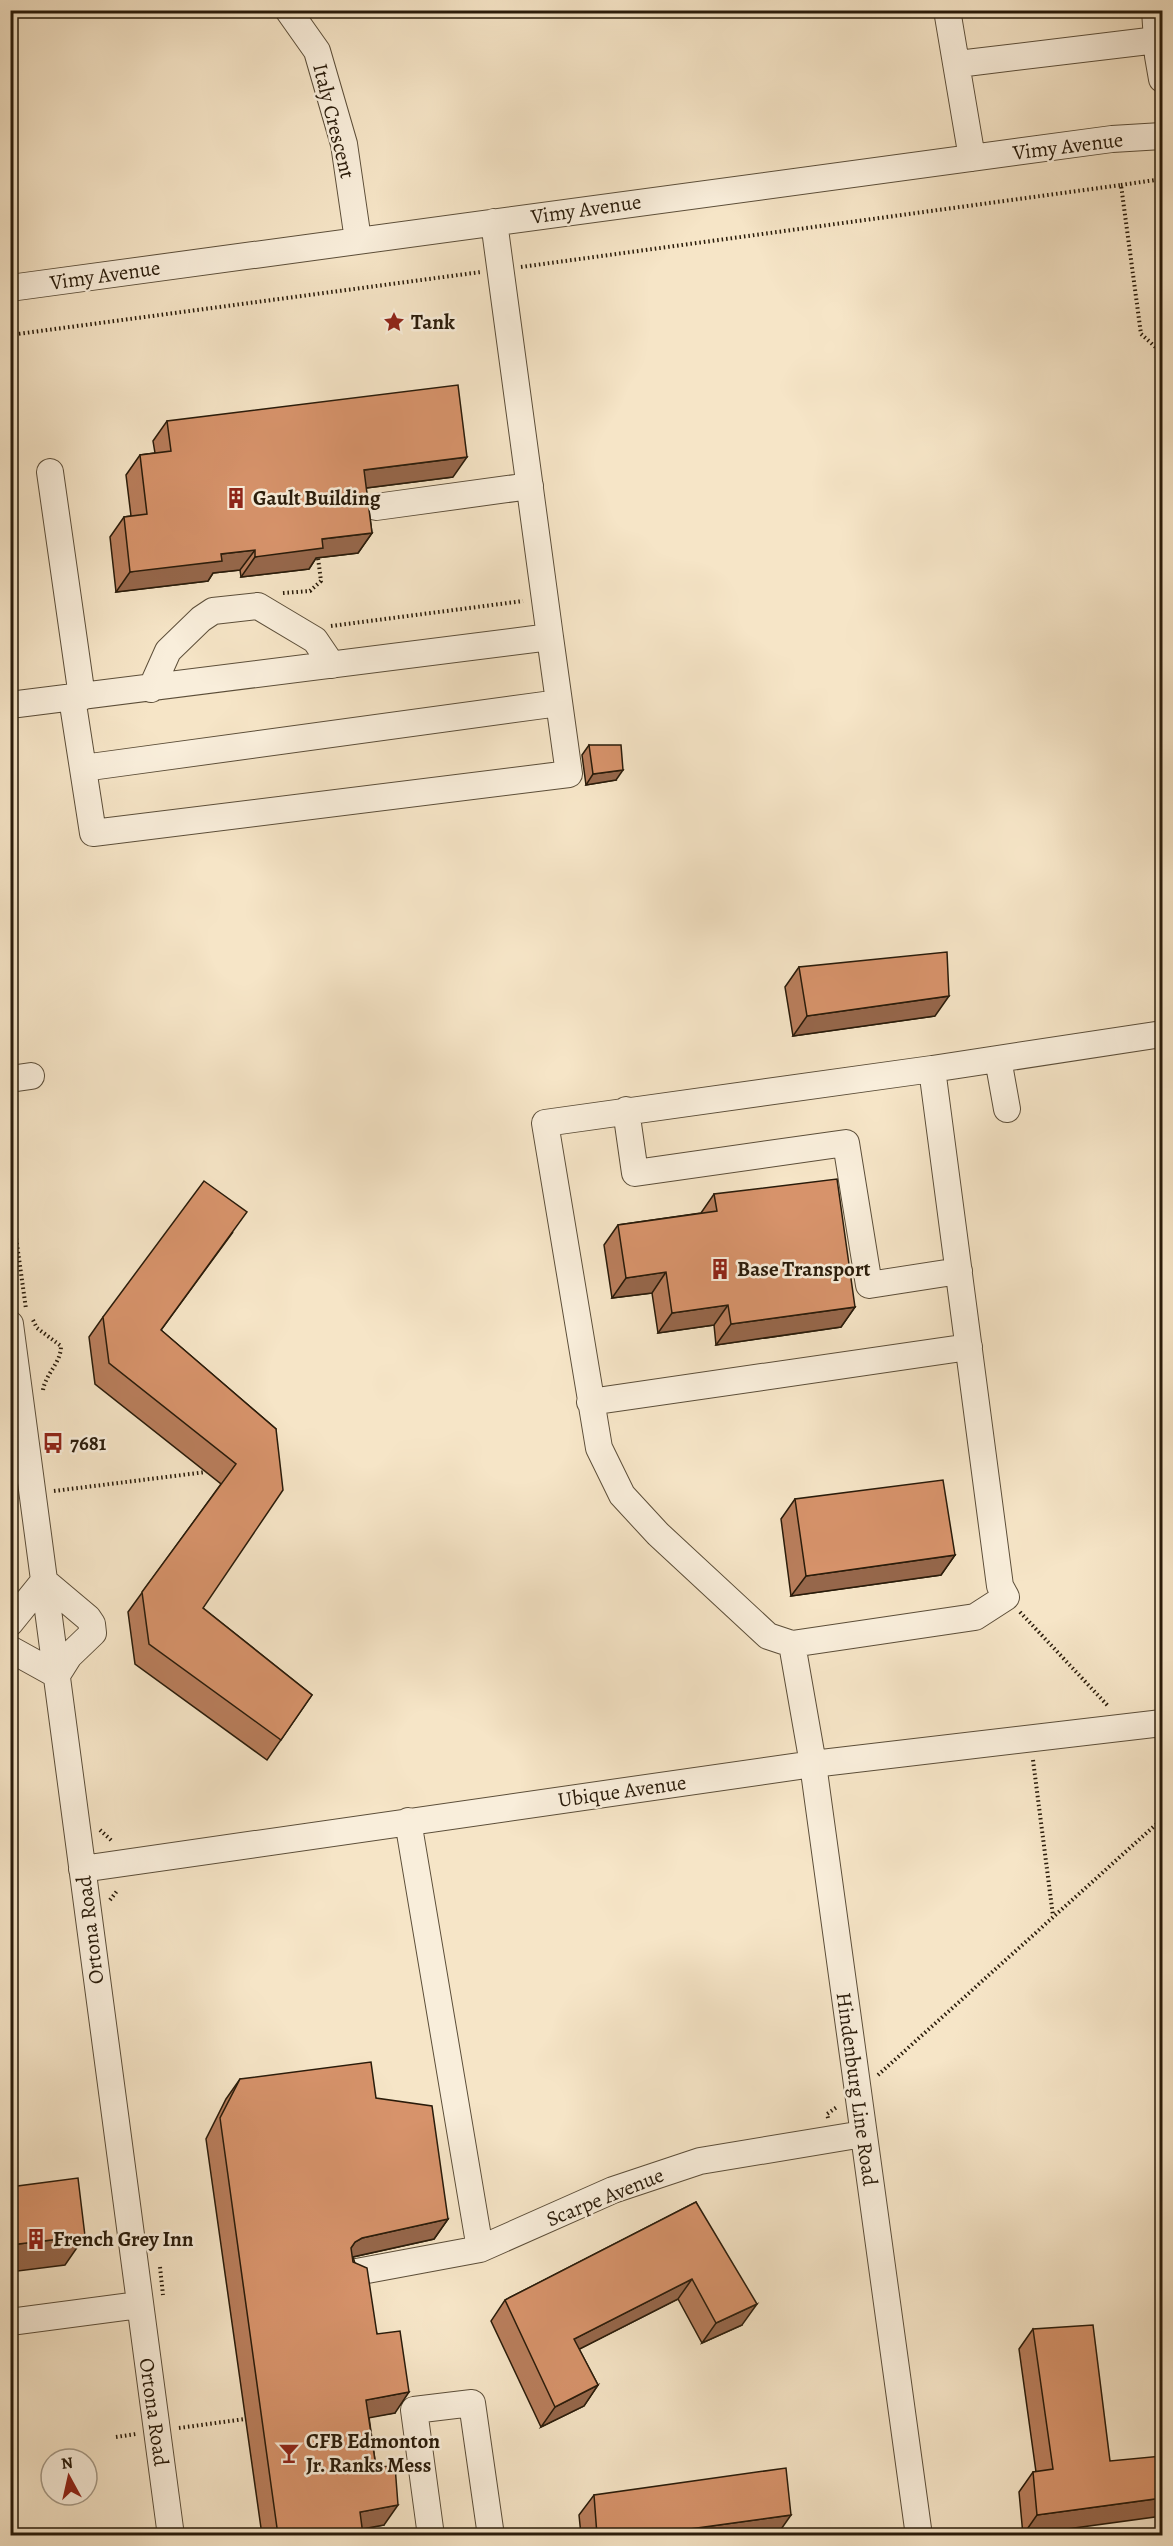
<svg xmlns="http://www.w3.org/2000/svg" width="1173" height="2546" font-family="Alegreya,serif">
<style>
.lines{fill:none;stroke-linecap:round;stroke-linejoin:round}
.minor-casing{stroke:#5c4e39;stroke-width:28}
.path{stroke:#291b0a;stroke-width:4;stroke-dasharray:1.5 3;stroke-linecap:butt}
.minor{stroke:#f9eedb;stroke-width:26}
.wall{fill:#b97e5c;stroke:#291b0a;stroke-width:1.5}
.shaded-wall{fill:#96674b;stroke:#291b0a;stroke-width:1.5}
.building{fill:#d7936b;stroke:#291b0a;stroke-width:1.5}
.labels{text-anchor:middle;dominant-baseline:central;stroke-width:5;stroke-linejoin:round;paint-order:stroke}
.street-label{font-size:21px;fill:#291b0a;stroke:#f9eedb}
.poi-label{font-size:21px;font-weight:bold;fill:#291b0a;stroke:#f9eedb;text-anchor:start}
</style>
<rect width="100%" height="100%" fill="#f6e5c7"/>
<filter id="stains"><feTurbulence type="fractalNoise" baseFrequency=".00333" numOctaves="4"/><feColorMatrix values="0 0 0 0 .2 0 0 0 0 .09 0 0 0 0 .02 0 0 0 .5 -.17"/></filter>
<radialGradient id="worn" r=".72"><stop offset=".6" stop-color="#630" stop-opacity="0"/><stop offset="1" stop-color="#630" stop-opacity=".3"/></radialGradient>
<g class="lines">
<defs>
<path id="minor" d="M288 10 317 51 344 144 358 240
M947 10 972 158
M1155 10 1158 56 1162 79
M958 64 1157 40
M10 288 1112 139 1162 136
M50 472 82 697
M376 507 530 486
M151 689 168 651 201 619 213 611 258 606 315 640 332 665
M72 698 93 833 569 774 550 637
M10 705 550 637 494 222
M83 768 559 703
M998 1059 1007 1109
M932 1069 545 1123 599 1448 622 1495 658 1534 768 1636 792 1644 975 1617 1006 1597 1000 1586 932 1069 1162 1034
M10 1079 31 1076
M626 1110 635 1173 846 1143 869 1285 959 1271
M10 1324 171 2536
M590 1402 969 1347
M10 1623 44 1581 88 1618 92 1624 93 1633 69 1656 57 1675 10 1649
M792 1644 813 1764 919 2536
M408 1821 480 2249
M82 1869 813 1764 1162 1723
M351 2273 480 2249 613 2190 700 2161 863 2134
M10 2322 139 2305
M431 2536 414 2410 472 2403 491 2536"/>
</defs>
<use href="#minor" class="minor-casing"/>
<path class="path" d="M1121 185 1162 179
M521 267 1121 185 1141 334 1162 353
M10 335 481 272
M283 593 310 591 321 581 318 558
M331 626 523 601
M10 1194 26 1309
M33 1320 37 1328 61 1346C61 1363 46 1373 43 1390
M54 1491 206 1472
M1020 1612 1109 1707
M1033 1760 1053 1916
M100 1830 112 1841
M110 1900 117 1891
M878 2075 1162 1819
M828 2118 827 2114 837 2107
M160 2267 163 2295
M179 2428 245 2419
M116 2437 136 2434"/>
<use href="#minor" class="minor"/>
</g>
<path class="wall" d="M167 421 453 477 366 488 372 533 358 553 316 558 309 569 241 577 240 570 213 573 208 581 116 592 110 537 124 517 131 516 126 475 140 455 155 453 153 441Z
M589 745 616 780 586 785 582 755Z
M799 967 935 1016 793 1036 785 987Z
M714 1194 855 1307 841 1327 716 1345 714 1325 658 1333 652 1293 612 1298 604 1245 618 1225 701 1213Z
M233 1232 161 1330 276 1429 203 1608 312 1695 267 1760 135 1664 128 1612 221 1484 95 1384 89 1337 103 1317Z
M795 1499 955 1555 941 1575 791 1596 781 1519Z
M240 2079 376 2098 448 2219 434 2239 353 2257 377 2334 395 2413 369 2417 384 2525 362 2529 363 2535H262L206 2139 226 2099Z
M696 2202 742 2325 702 2343 678 2299 579 2349 598 2385 584 2406 541 2427 491 2321 505 2300Z
M1033 2329 1110 2461 1023 2535 1019 2492 1033 2472H1036L1019 2349Z
M594 2495 777 2535H581L579 2515Z"/>
<path class="shaded-wall" d="M467 457 453 477 350 490 364 470Z
M372 533 358 553 316 558 309 569 241 577 255 557 322 539Z
M255 550 240 570 213 573 208 581 116 592 130 572 221 554Z
M623 770 616 780 586 785 593 774Z
M949 996 935 1016 793 1036 807 1016Z
M666 1272 652 1293 612 1298 626 1278Z
M728 1305 714 1325 658 1333 672 1313Z
M855 1307 841 1327 716 1345 731 1324Z
M955 1555 941 1575 791 1596 806 1576Z
M448 2219 434 2239 348 2258 341 2262 355 2242 362 2238Z
M85 2236 65 2265 10 2272V2245Z
M692 2279 678 2299 560 2359 574 2339Z
M757 2304 742 2325 702 2343 716 2323Z
M598 2385 584 2406 541 2427 555 2407Z
M409 2392 395 2413 352 2421 366 2400Z
M1162 2498V2516L1023 2535 1037 2515Z
M398 2505 384 2525 346 2532 360 2512Z
M791 2515 777 2535H646Z"/>
<path class="building" d="M458 385 467 457 364 470 372 533 322 539 323 548 255 557V550L221 554 222 561 130 572 124 517 147 514 140 455 171 451 167 421Z
M589 745H621L623 770 593 774Z
M947 952 949 996 807 1016 799 967Z
M837 1179 855 1307 731 1324 728 1305 672 1313 666 1272 626 1278 618 1225 717 1211 714 1194Z
M204 1181 247 1212 161 1330 276 1429 283 1490 203 1608 312 1695 281 1740 149 1644 142 1592 236 1464 109 1363 103 1317Z
M943 1480 955 1555 806 1576 795 1499Z
M10 1627 14 1652 10 1657Z
M371 2062 376 2098 432 2106 448 2219 362 2238 355 2242 351 2248 353 2262 367 2268 377 2334 400 2331 409 2392 366 2400 376 2467 395 2466 398 2505 360 2512 363 2535H278L220 2118 240 2079Z
M78 2178 85 2236 10 2245V2187Z
M696 2202 757 2304 716 2323 692 2279 574 2339 598 2385 555 2407 505 2300Z
M1093 2325 1110 2461 1162 2456V2498L1037 2515 1033 2472 1053 2469 1033 2329Z
M786 2468 791 2515 646 2535H597L594 2495Z"/>
<defs>
<symbol id="sight-bare" viewBox="-9 -9 18 18"><path d="M0-6L1.8-2.2L6-1.7L2.9 1.2L3.7 5.4L0 3.3L-3.7 5.4L-2.9 1.2L-6-1.7L-1.8-2.2Z" fill="#8f2418" stroke="#f9eedb" stroke-width="2.5" paint-order="stroke"/></symbol>
<symbol id="building-bare" viewBox="-9 -9 18 18"><path d="M-4-6H4V6H1V3H-1V6H-4ZM-2.5-4.3h1.7v1.8h-1.7ZM.8-4.3h1.7v1.8H.8ZM-2.5-1h1.7V.8h-1.7ZM.8-1h1.7V.8H.8Z" fill="#8f2418" stroke="#f9eedb" stroke-width="2.5" paint-order="stroke"/></symbol>
<symbol id="bus-bare" viewBox="-9 -9 18 18"><path d="M-5-6H5V4H4V6H2V4H-2V6H-4V4H-5ZM-3.5-4V0h7V-4ZM-3.5 1.2v1.5H-2V1.2ZM2 1.2v1.5H3.5V1.2Z" fill="#8f2418" stroke="#f9eedb" stroke-width="2.5" paint-order="stroke"/></symbol>
<symbol id="bar-bare" viewBox="-9 -9 18 18"><path d="M-6-5H6L.8 .8V4.5H3.5V6h-7V4.5H-.8V.8Z" fill="#8f2418" stroke="#f9eedb" stroke-width="2.5" paint-order="stroke"/></symbol>
</defs>
<g fill-rule="evenodd">
<use href="#sight-bare" x="379" y="307" width="30" height="30"/>
<use href="#building-bare" x="221" y="483" width="30" height="30"/>
<use href="#building-bare" x="705" y="1254" width="30" height="30"/>
<use href="#bus-bare" x="38" y="1428" width="30" height="30"/>
<use href="#building-bare" x="21" y="2224" width="30" height="30"/>
<use href="#bar-bare" x="274" y="2438" width="30" height="30"/>
</g>
<g class="labels">
<g class="street-label">
<text transform="translate(334 121) rotate(76)">Italy Crescent</text>
<text transform="translate(1068 146) rotate(-7)">Vimy Avenue</text>
<text transform="translate(586 209) rotate(-8)">Vimy Avenue</text>
<text transform="translate(105 275) rotate(-8)">Vimy Avenue</text>
<text transform="translate(622 1791) rotate(-8)">Ubique Avenue</text>
<text transform="translate(90 1930) rotate(-97)">Ortona Road</text>
<text transform="translate(857 2089) rotate(82)">Hindenburg Line Road</text>
<text transform="translate(605 2197) rotate(-22)">Scarpe Avenue</text>
<text transform="translate(154 2412) rotate(82)">Ortona Road</text>
</g>
<g class="poi-label">
<text x="411" y="322">Tank</text>
<text x="253" y="498">Gault Building</text>
<text x="737" y="1269">Base Transport</text>
<text x="70" y="1443">7681</text>
<text x="53" y="2239">French Grey Inn</text>
<text x="306" y="2441">CFB Edmonton<tspan x="306" dy="24">Jr. Ranks Mess</tspan></text>
</g>
</g>
<rect width="1173" height="2546" fill="none" stroke="#f6e5c7" stroke-width="36"/>
<rect x="12" y="12" width="1149" height="2522" fill="none" stroke="#291b0a" stroke-width="3"/>
<rect x="18" y="18" width="1137" height="2510" fill="none" stroke="#291b0a" stroke-width="1.5"/>
<g transform="translate(69 2477) rotate(352)"><circle r="28" fill="#f9eedb" stroke="#a69a87" stroke-width="1.5"/>
<path d="M0-4.5L10 22L0 15L-10 22Z" fill="#8f2418"/>
<text y="-9" font-size="16" font-weight="bold" text-anchor="middle" fill="#291b0a">N</text>
</g>
<rect width="100%" height="100%" filter="url(#stains)"/>
<rect width="100%" height="100%" fill="url(#worn)"/>
</svg>
